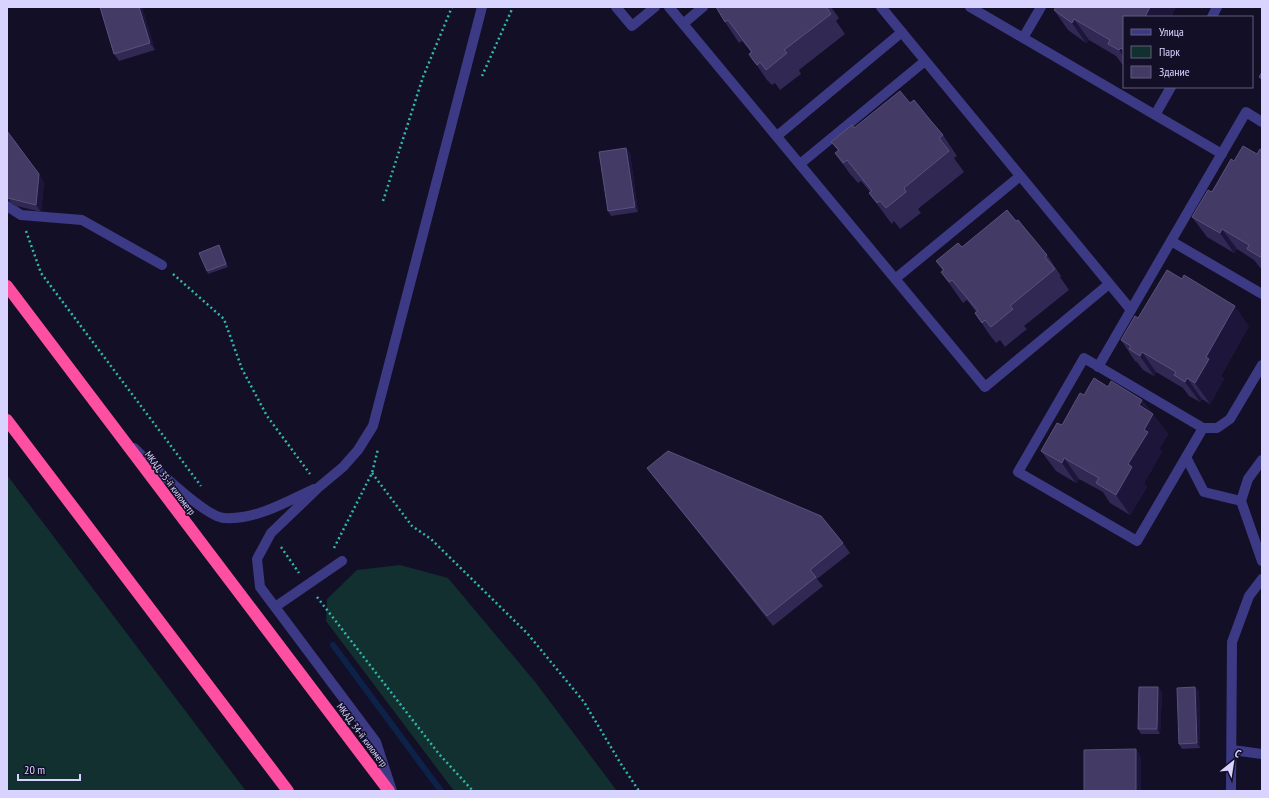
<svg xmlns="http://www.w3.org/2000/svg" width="1269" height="798" font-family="'PT Sans Narrow',sans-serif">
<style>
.green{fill:#12302f}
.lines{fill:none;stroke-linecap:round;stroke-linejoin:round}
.stream{stroke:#0c2248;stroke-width:6}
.path{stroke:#2fb8b0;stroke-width:2.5;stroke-dasharray:2 3;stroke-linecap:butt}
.minor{stroke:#3d3a85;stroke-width:10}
.highway{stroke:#ff4fa3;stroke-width:12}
.wall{fill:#312854}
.shaded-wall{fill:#1d163a}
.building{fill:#433a66;stroke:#5a527e}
.labels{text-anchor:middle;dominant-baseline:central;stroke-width:3;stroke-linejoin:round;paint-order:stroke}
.street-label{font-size:10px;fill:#d9d4ff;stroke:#130f26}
</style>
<rect width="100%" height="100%" fill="#130f26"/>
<path class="green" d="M7 475 246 791H7Z
M400 565 448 578 536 683 617 791H454L326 621 327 599 357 570Z"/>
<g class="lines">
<path class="stream" d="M333 645 441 791"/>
<path class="path" d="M482 76 513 7
M383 201 423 77 452 7
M26 231 41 273 201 486
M173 274 224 319 242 369 267 416 310 474
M372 473 412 526 431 539 527 633 584 702 621 764 639 791
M281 547 299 573
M334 548 372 473 378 449
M317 597 439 754 473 791"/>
<path class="minor" d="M616 7 632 26 655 7
M669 7 985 387 1109 284
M881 7 1131 310
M970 7 1222 154
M1212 17 1217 7
M683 24 703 7
M1023 38 1041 7
M1155 115 1171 87
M777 136 902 32
M800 164 925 61
M7 206 21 215 82 220 162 265
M1171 241 1246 112 1262 122
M895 279 1020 176
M1084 358 1203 428 1137 541 1018 472Z
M1098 367 1171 241 1262 294
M1203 428H1217L1230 419 1262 365
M134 448C150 463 205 517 224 518 256 520 286 502 314 489
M1186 457 1204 492 1241 501
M1262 460 1248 479 1241 501 1262 561
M275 607 342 561
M1232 750 1262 754
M392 791 376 742 260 587 257 559 271 533 319 487 343 467 358 450 373 426 482 7
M1231 791 1232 642 1249 596 1262 579"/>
<path class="highway" d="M7 286 389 791
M7 420 288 791"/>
</g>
<path class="wall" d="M100 7H142L155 50 119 61 114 54Z
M716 7H831L839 18 836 21 845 34 799 70 801 74 780 90 775 83 772 85 767 80 749 54 751 52 742 41 739 43 725 22Z
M1176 7 1171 17H1124V65L1122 64 1116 56 1089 40 1086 43 1068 30 1054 10Z
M910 103 943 135 957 156 954 158 964 172 918 209 921 213 900 229 894 221 892 224 888 219 869 193 870 192 861 181 858 183 850 174 835 153 838 151 831 142 854 128Z
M7 131 44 182 41 212 13 205 7 197Z
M626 148 630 153 638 212 611 216 608 211Z
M1262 150V270L1254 260 1237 249 1234 253 1207 237 1192 217 1234 161 1257 154Z
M1016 221 1047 255 1061 276 1060 277 1069 290 1024 326 1027 329 1005 347 1000 340 996 343 989 334 975 313 976 312 967 300 963 303 941 272 943 271 936 261 962 247Z
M220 248 228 267 208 274 207 271Z
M1138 318 1249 326 1221 376 1224 379 1210 404 1202 399 1200 402 1189 396 1183 388 1156 372 1154 376 1143 370 1137 362 1135 361 1121 340Z
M1108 387 1142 400 1168 434 1159 449 1162 452 1144 483 1147 487 1130 515 1110 503 1103 492 1079 479 1076 483 1056 471 1041 451 1062 425 1084 395Z
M647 468 843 543 850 553 817 579 823 586 773 626 654 477Z
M1195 687 1199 692 1200 748 1182 749 1179 744Z
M1162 692 1160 734H1141L1138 729Z"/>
<path class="shaded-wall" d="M139 7H142L155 50 150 43Z
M1150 7H1176L1171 17H1145Z
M1074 19 1089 40 1086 43 1072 23Z
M1121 48 1124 53V57L1119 50Z
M626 148 630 153 638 212 635 207Z
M39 174 44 182 41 212 36 205Z
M1222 229 1237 249 1234 253 1220 233Z
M1235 306 1249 326 1221 376 1224 379 1210 404 1195 383 1206 357Z
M1142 352 1156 372 1154 376 1140 356Z
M1187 378 1202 399 1200 402 1185 382Z
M1142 400 1153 415V414L1168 434 1159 449 1162 452 1144 483 1147 487 1130 515 1116 495 1128 464 1144 430 1139 405Z
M1064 458 1079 479 1076 483 1062 463Z
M1158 687 1162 692 1160 734 1157 729Z
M1195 687 1199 692 1200 748 1197 743Z
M1136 749 1141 757V791H1136Z"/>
<path class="building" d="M100 7H139L150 43 114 54Z
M716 7H826L831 14 784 50 787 53 766 70 760 62 757 65 753 60 749 54 752 52 728 20 725 22Z
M1056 7H1150L1145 17H1124V50L1121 48 1119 50 1108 44 1110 40 1074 19 1072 23 1054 10Z
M1262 72V79L1259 77Z
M900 91 910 103 914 100 931 121 943 135 939 138 949 151 904 188 906 192 886 208 880 201 877 203 869 193 872 191 847 160 843 163 835 153 839 150 831 142 852 125 854 128Z
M7 131 39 174 36 205 8 198 7 196Z
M1243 146 1257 154 1260 149 1262 150V258L1247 249 1249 245 1222 229 1220 233 1192 217 1208 190 1212 192 1231 159 1234 161Z
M626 148 635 207 608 211 599 152Z
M1007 210 1016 221 1018 220 1047 255 1045 257 1055 269 1010 306 1013 309 991 327 985 320 982 323 975 313 978 311 952 280 949 282 941 272 944 270 936 261 958 243 962 247Z
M219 245 226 264 207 271 199 253Z
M1167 270 1182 279 1184 275 1235 306 1206 357 1209 359 1195 383 1187 378 1185 382 1174 375 1176 372 1142 352 1140 356 1129 349 1131 346 1121 340 1135 316 1138 318Z
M1094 378 1108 387 1111 381 1142 400 1139 405 1153 414 1144 430 1148 432 1128 464 1132 467 1116 495 1096 483 1099 478 1064 458 1062 463 1041 451 1057 423 1062 425 1080 393 1084 395Z
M668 451 821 516 843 543 810 570 816 577 767 616 647 468Z
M1139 687H1158L1157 729H1138Z
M1195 687 1197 743 1179 744 1177 688Z
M1136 749V791H1084V750Z"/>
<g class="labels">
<g class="street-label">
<text transform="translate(170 483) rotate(53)">МКАД, 35-й километр</text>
<text transform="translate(362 735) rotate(53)">МКАД, 34-й километр</text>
</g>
</g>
<rect width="1269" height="798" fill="none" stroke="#d9d4ff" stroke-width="16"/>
<rect x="1123" y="16" width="130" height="72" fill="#130f26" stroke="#625e7d"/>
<rect x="1131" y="29" width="20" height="6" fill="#3d3a85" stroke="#625e7d"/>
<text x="1159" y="36" font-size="12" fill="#d9d4ff">Улица</text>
<rect x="1131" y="46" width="20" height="12" fill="#12302f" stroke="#625e7d"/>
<text x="1159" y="56" font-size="12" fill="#d9d4ff">Парк</text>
<rect x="1131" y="66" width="20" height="12" fill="#433a66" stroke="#625e7d"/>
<text x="1159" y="76" font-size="12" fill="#d9d4ff">Здание</text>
<g transform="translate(1233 762) rotate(30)" stroke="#130f26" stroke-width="3" paint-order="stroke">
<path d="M0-3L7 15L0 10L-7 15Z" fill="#d9d4ff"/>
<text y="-6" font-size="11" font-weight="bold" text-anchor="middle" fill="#d9d4ff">С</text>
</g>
<path d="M18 774v6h62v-6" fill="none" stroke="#d9d4ff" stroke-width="2"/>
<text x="24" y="774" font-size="12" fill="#d9d4ff" stroke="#130f26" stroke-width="3" paint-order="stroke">20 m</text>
</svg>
